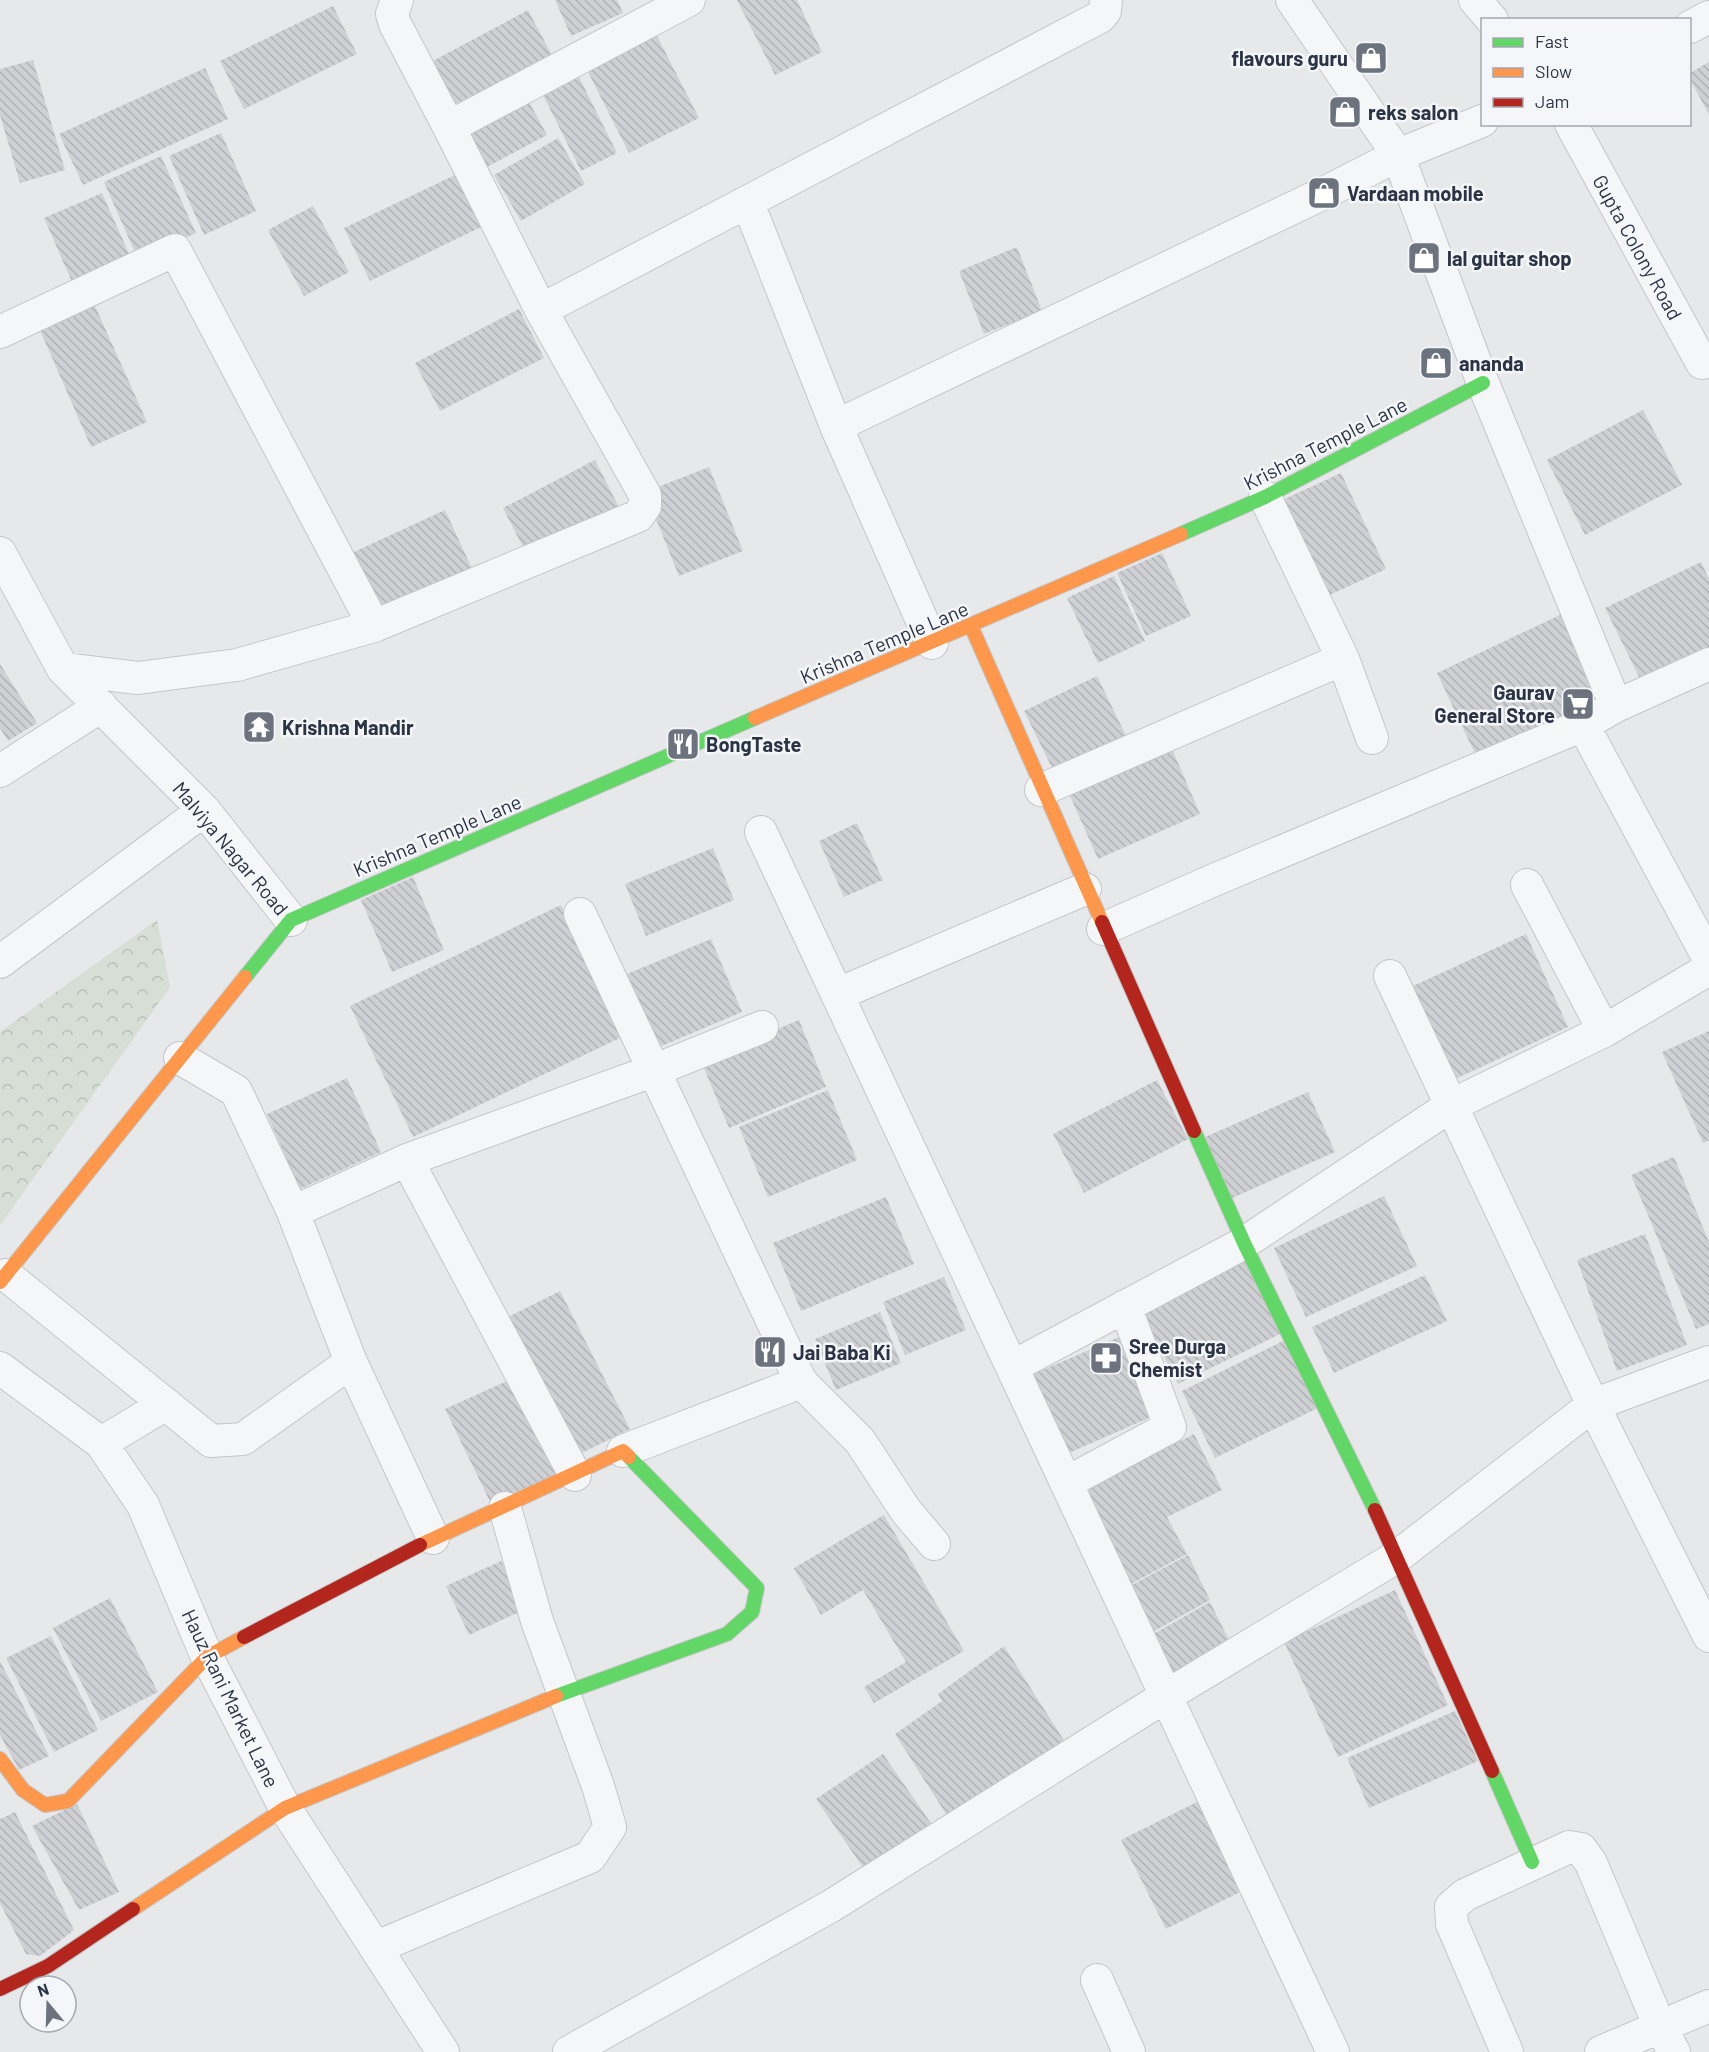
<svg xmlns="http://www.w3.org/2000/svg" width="1709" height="2052" font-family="Barlow,sans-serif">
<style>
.park{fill:url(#park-crowns)}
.building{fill:url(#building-back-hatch)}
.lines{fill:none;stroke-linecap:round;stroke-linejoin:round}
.street-casing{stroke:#c4c6c8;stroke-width:34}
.fast-casing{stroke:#c4c6c8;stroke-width:16}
.slow-casing{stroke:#c4c6c8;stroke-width:16}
.jam-casing{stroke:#c4c6c8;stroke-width:16}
.street{stroke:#f5f6f7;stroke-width:32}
.fast{stroke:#63d668;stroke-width:14}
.slow{stroke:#ff974d;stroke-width:14}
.jam{stroke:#b3261e;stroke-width:14}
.labels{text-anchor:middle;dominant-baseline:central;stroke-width:5;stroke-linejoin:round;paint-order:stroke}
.poi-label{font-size:20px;font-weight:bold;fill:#2b3445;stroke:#f4f6f9;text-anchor:start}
.street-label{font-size:20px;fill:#2b3445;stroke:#f4f6f9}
</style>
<defs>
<pattern id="park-crowns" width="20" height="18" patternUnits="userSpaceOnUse" patternTransform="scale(1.5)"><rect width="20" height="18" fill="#d6ded6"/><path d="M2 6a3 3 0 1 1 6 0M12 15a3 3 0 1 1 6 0" fill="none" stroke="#b8bfb9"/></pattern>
<pattern id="building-back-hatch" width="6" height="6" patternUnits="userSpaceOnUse" patternTransform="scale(1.5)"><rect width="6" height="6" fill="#ced0d3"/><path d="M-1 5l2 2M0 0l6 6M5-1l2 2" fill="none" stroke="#b1b3b6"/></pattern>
</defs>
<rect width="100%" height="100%" fill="#e6e8ea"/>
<path class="park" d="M157 920 170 987 0 1225V1032Z"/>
<path class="building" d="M555 0H617L623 13 571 36Z
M737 0H797L822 52 775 75Z
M333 6 357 54 244 109 220 61Z
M528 10 555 61 455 112 429 63Z
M656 34 699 118 629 153 586 68Z
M33 60 65 170 20 183 0 115V69Z
M1709 62V115L1690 79V73Z
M205 68 228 119 83 185 59 134Z
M579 77 617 153 581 171 543 95Z
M528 100 547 135 483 169 464 134Z
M221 133 256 211 204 235 169 156Z
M558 138 585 184 521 221 494 175Z
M161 156 196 233 138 259 104 182Z
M455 175 481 227 370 281 344 228Z
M102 193 134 265 76 291 44 218Z
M313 206 349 272 304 296 268 230Z
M1017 247 1042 311 984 334 959 271Z
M91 297 147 422 91 447 36 321Z
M519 309 544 358 440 411 415 363Z
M1643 410 1682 485 1585 535 1547 460Z
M595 460 622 513 530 561 503 508Z
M709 467 743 551 679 576 645 492Z
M1341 473 1386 569 1325 597 1280 501Z
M445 510 475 575 373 622 343 557Z
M1162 553 1191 616 1146 636 1117 573Z
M1701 562 1709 579V656L1644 687 1605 608Z
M1114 576 1145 641 1098 663 1067 598Z
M1562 614 1602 700 1477 758 1437 673Z
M0 664 37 723 8 741 0 728Z
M1097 676 1129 742 1057 778 1024 711Z
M1170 744 1200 814 1098 859 1067 789Z
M857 823 883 880 844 897 819 841Z
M713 848 734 900 646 936 625 884Z
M413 877 444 950 392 972 361 900Z
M561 905 624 1036 413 1137 350 1006Z
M1526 934 1568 1027 1453 1080 1411 987Z
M711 939 742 1012 657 1048 627 974Z
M799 1020 826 1087 729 1128 701 1061Z
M1709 1031V1140L1703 1143 1662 1052Z
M347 1078 381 1152 300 1189 267 1114Z
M1157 1080 1188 1139 1084 1193 1053 1134Z
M828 1090 857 1160 768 1197 739 1127Z
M1308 1092 1335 1152 1230 1199 1203 1138Z
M1674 1157 1709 1242V1324L1696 1329 1631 1175Z
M1384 1196 1417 1266 1306 1317 1274 1248Z
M886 1197 914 1264 801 1311 773 1243Z
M1645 1234 1687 1345 1617 1371 1577 1260Z
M1246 1257 1284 1332 1178 1384 1140 1309Z
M1425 1275 1447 1321 1334 1373 1312 1327Z
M944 1277 966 1330 905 1355 883 1302Z
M560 1291 630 1429 576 1456 506 1318Z
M880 1312 901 1363 836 1390 815 1339Z
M1126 1334 1160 1413 1062 1456 1029 1376Z
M1285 1340 1318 1408 1215 1458 1182 1391Z
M509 1380 556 1474 492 1506 445 1409Z
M1194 1434 1222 1490 1167 1517 1187 1554 1127 1586 1078 1492Z
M884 1515 964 1651 874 1703 864 1687 906 1662 863 1590 821 1615 794 1568Z
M1188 1555 1210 1600 1149 1634 1128 1587Z
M501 1561 524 1610 469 1635 446 1586Z
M1395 1590 1448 1705 1338 1757 1284 1642Z
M110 1598 158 1692 101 1721 53 1628Z
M1210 1602 1230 1642 1170 1681 1150 1636Z
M51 1636 98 1730 54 1752 6 1658Z
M1004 1646 1065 1742 948 1817 895 1734 942 1701 938 1694Z
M0 1661 49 1756 19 1770 0 1735Z
M1455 1711 1478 1761 1369 1808 1347 1758Z
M883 1754 935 1829 868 1875 816 1799Z
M1201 1800 1246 1889 1166 1929 1121 1840Z
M77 1804 119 1892 79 1910 32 1826Z
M15 1812 74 1930 40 1956 26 1954 0 1903V1819Z"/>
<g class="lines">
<defs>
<path id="street" d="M397 0 392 14 395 24 449 127
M1292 0 1398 155 1483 383 1616 706
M1475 0 1492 20
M1690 27 1709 17
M1571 124 1702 363 1709 360
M748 203 836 426 932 643
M541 310 1100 17 1105 11 1106 0
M0 332 175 250 374 626
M836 426 1324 193 1398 155 1482 121
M1265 497 1343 659 1372 738
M0 553 63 669 204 810 291 920
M63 669 138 678 237 665 374 626 638 516 645 506V495L541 310 449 127 689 0
M1583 725 1709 959
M0 771 101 706
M1041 790 1343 659
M761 832 1333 2052
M1527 885 1604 1031
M580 914 801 1382 860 1441 906 1511 934 1544
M1103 929 1214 880 1583 725 1616 706 1709 664
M0 962 204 810
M1390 976 1593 1405 1709 1636
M838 994 1085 889
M180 1058 236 1091 293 1212 351 1362 433 1538
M407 1160 575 1475
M293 1212 407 1160 655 1070 762 1027
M6 1275 211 1441 243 1439 351 1362
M1012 1367 1244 1243 1452 1105 1604 1031 1709 969
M0 1368 101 1443 143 1505 207 1657 285 1808 443 2052
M101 1443 166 1404
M623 1451 801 1382
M1066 1483 1170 1427 1125 1306
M377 1947 590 1857 610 1827 598 1786 537 1621 505 1508
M1097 1980 1129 2052
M569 2052 831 1906 1166 1696 1398 1556 1593 1405 1709 1362
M1507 2052 1452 1924 1451 1907 1465 1895 1569 1847 1581 1849 1591 1863 1659 2025 1674 2052
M1601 2052 1709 2006"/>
<path id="fast" d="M1181 534 1265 497 1483 383
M245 977 291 920 755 718
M1194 1131 1244 1243 1375 1510
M556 1696 727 1634 752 1612 757 1588 629 1457
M1492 1771 1532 1862"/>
<path id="slow" d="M971 626 1102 922
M755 718 1181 534
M0 1282 245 977
M420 1545 623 1451 629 1457
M0 1759 23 1790 45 1805 68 1801 207 1657 244 1637
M133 1909 285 1808 556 1696"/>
<path id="jam" d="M1102 922 1194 1131
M1375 1510 1492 1771
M244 1637 420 1545
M0 1989 48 1966 133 1909"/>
</defs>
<use href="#street" class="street-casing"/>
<use href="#fast" class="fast-casing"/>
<use href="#slow" class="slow-casing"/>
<use href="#jam" class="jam-casing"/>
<use href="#street" class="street"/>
<use href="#fast" class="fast"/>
<use href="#slow" class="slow"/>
<use href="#jam" class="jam"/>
</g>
<defs>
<symbol id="shop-square" viewBox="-11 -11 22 22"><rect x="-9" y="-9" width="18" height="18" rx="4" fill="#6c737f" stroke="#f4f6f9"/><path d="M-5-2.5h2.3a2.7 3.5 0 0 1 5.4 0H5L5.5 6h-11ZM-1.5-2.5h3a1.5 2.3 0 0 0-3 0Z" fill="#fff"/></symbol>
<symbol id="supermarket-square" viewBox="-11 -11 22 22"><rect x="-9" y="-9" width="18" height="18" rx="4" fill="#6c737f" stroke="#f4f6f9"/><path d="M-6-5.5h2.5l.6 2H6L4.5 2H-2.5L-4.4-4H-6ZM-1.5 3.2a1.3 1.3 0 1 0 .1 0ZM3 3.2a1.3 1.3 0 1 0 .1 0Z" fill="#fff"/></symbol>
<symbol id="temple-square" viewBox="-11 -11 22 22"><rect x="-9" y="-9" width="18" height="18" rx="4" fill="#6c737f" stroke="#f4f6f9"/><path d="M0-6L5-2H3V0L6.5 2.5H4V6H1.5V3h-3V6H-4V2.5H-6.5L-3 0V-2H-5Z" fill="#fff"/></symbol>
<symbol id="restaurant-square" viewBox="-11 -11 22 22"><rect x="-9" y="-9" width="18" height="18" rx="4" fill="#6c737f" stroke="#f4f6f9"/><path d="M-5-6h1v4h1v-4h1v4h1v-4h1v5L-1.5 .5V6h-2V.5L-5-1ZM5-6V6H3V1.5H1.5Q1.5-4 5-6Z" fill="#fff"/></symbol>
<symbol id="pharmacy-square" viewBox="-11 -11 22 22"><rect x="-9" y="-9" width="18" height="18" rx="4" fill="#6c737f" stroke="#f4f6f9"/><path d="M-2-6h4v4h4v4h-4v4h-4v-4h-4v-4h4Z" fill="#fff"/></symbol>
</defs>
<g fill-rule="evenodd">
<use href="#shop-square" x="1352" y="39" width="38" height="38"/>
<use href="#shop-square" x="1326" y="93" width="38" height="38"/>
<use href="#shop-square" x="1305" y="174" width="38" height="38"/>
<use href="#shop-square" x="1405" y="239" width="38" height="38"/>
<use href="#shop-square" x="1417" y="344" width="38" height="38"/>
<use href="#supermarket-square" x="1559" y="685" width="38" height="38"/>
<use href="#temple-square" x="240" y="708" width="38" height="38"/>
<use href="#restaurant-square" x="664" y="725" width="38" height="38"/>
<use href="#restaurant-square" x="751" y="1333" width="38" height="38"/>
<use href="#pharmacy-square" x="1087" y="1339" width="38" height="38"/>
</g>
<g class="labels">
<g class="poi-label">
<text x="1348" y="58" text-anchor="end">flavours guru</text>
<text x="1368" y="112">reks salon</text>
<text x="1347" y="193">Vardaan mobile</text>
<text x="1447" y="258">lal guitar shop</text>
<text x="1459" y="363">ananda</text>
<text x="1555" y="692" text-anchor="end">Gaurav<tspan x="1555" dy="23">General Store</tspan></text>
<text x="282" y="727">Krishna Mandir</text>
<text x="706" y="744">BongTaste</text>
<text x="1129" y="1346">Sree Durga<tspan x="1129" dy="23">Chemist</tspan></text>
<text x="793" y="1352">Jai Baba Ki</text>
</g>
<g class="street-label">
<text transform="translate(1638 247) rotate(61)">Gupta Colony Road</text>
<text transform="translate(1325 443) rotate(-27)">Krishna Temple Lane</text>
<text transform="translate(884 642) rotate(-23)">Krishna Temple Lane</text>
<text transform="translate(437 835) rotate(-23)">Krishna Temple Lane</text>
<text transform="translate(231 848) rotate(50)">Malviya Nagar Road</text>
<text transform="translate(231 1698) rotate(64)">Hauz Rani Market Lane</text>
</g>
</g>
<rect x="1481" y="18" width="210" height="108" fill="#f4f6f9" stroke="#a4a8b1" stroke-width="1.5"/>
<rect x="1493" y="38" width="30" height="9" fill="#63d668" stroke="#a4a8b1" stroke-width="1.5"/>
<text x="1535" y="48" font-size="18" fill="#2b3445">Fast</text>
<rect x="1493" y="68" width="30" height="9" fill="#ff974d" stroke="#a4a8b1" stroke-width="1.5"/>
<text x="1535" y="78" font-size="18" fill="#2b3445">Slow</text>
<rect x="1493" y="98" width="30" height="9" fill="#b3261e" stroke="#a4a8b1" stroke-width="1.5"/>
<text x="1535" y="108" font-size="18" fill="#2b3445">Jam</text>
<g transform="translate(48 2004) rotate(341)"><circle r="28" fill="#f4f6f9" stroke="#a4a8b1" stroke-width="1.5"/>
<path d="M0-4.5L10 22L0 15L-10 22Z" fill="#6c737f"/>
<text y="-9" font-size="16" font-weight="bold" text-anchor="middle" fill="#2b3445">N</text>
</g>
</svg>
